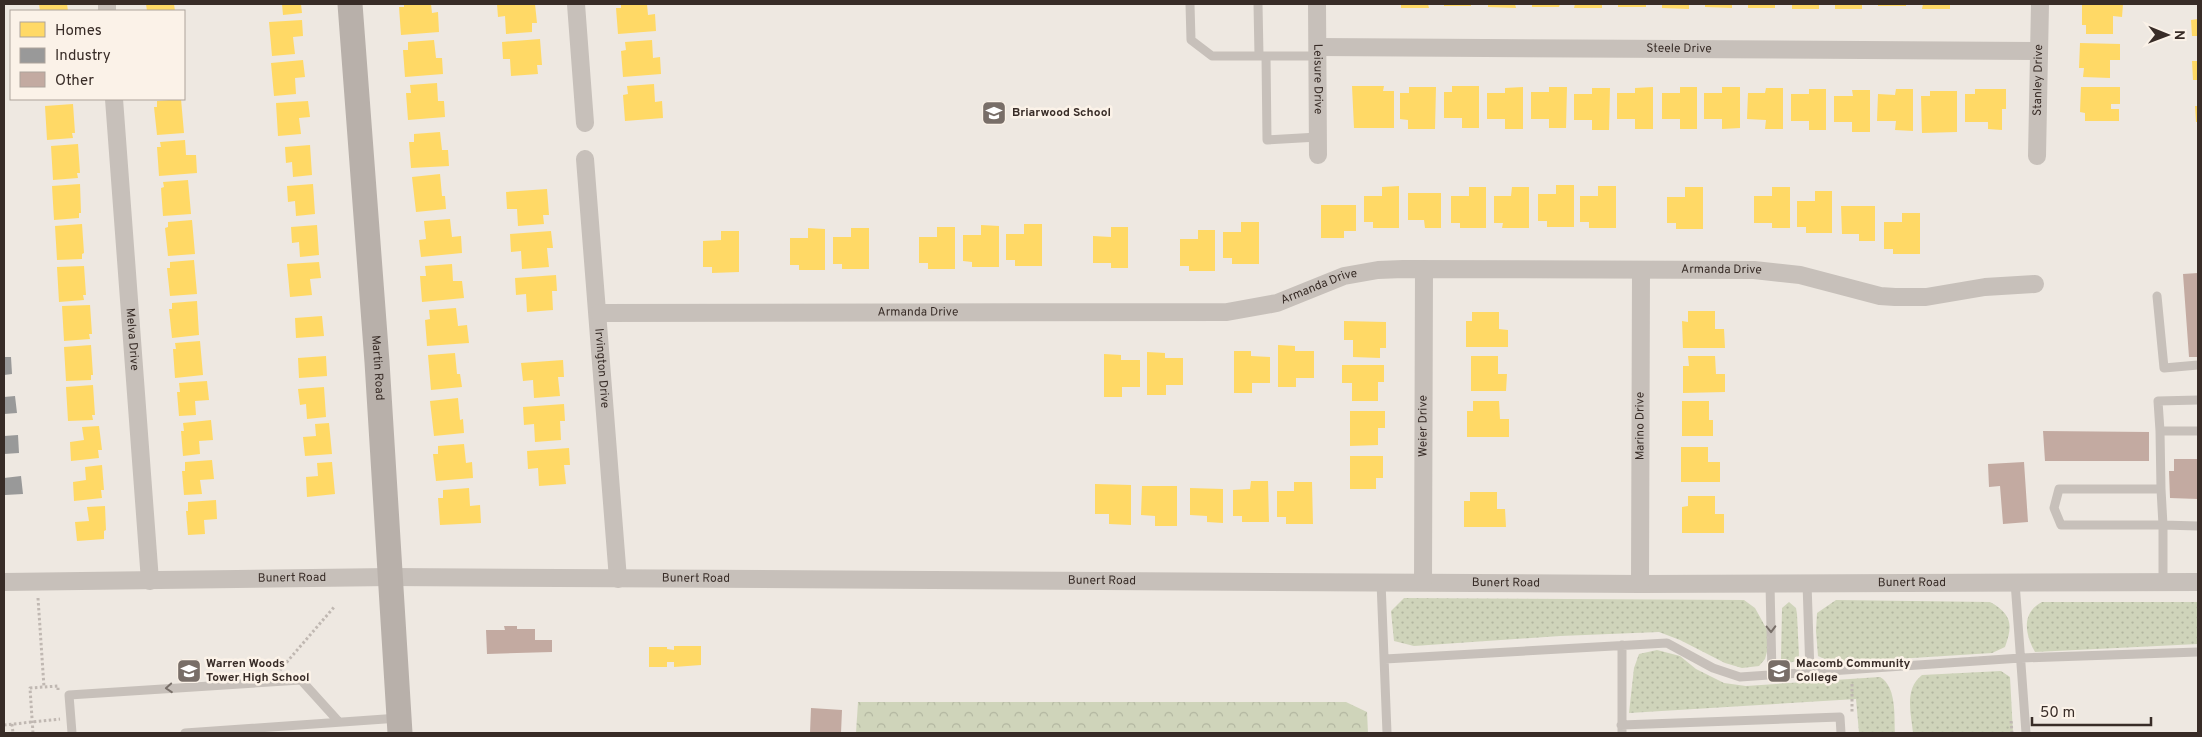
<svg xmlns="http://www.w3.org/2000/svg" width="2202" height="737" font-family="Overpass,sans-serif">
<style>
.grass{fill:url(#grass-dots)}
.forest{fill:url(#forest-crowns)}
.homes{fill:#ffd966}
.industry{fill:#999}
.building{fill:#c3aaa1}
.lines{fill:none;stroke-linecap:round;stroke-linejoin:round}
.path{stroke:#c0b8b2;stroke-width:3;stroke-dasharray:2.5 2.5;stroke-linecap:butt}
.lane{stroke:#c7c0ba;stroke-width:9}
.street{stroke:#c7c0ba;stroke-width:18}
.secondary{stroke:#b8b0aa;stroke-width:25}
.oneway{stroke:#786f69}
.labels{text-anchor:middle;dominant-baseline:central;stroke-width:5;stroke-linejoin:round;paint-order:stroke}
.street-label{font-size:12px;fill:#382c27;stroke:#fbf2e8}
.poi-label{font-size:12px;font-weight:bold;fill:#382c27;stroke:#fbf2e8;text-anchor:start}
</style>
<defs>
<pattern id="grass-dots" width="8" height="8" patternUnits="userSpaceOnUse" patternTransform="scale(1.25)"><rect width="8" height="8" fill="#cfd4ba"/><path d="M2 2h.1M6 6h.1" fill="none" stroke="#b2b6a0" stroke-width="1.8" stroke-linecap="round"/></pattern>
<pattern id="forest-crowns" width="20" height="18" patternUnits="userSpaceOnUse" patternTransform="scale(1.25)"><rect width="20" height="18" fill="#cfd4ba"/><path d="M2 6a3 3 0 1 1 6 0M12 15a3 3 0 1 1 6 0" fill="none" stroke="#b2b6a0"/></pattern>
</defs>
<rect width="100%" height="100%" fill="#eee8e1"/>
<path class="grass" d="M1404 598 1744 600 1755 608 1771 637 1765 659 1759 666 1742 668 1725 663 1680 640 1659 632 1560 636 1414 646 1394 641 1391 611Z
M1836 600 1990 602C2012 614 2013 625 2005 647L1992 653 1833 663 1818 656 1816 631 1817 613Z
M1789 602 1796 608 1797 614 1799 656 1796 661 1785 664 1781 659 1782 608Z
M2042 602H2198V644L2035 652C2025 634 2021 613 2042 602Z
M1657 650 1680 656 1696 669 1724 683 1746 686 1880 677C1897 687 1894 716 1895 733H1859L1856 699 1629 713 1634 668 1639 654Z
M2001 671 2010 677 2013 733H1913C1911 713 1904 689 1922 675Z"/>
<path class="forest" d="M858 702H1346L1367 712 1368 733H856Z"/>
<path class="homes" d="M39 4H67L68 11H40Z
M146 4H174L175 11H147Z
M282 4H301L302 13 283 15Z
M404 4H431L432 13 438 12 439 32 401 35 399 7H404Z
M497 4H535L537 23H532V32L506 34 505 16 498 17Z
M621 4H647L648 15 655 14 656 31 618 34 616 8H621Z
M1401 4H1428L1429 8H1401Z
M1444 4H1471V6H1444Z
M1488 4H1515L1516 8 1488 7Z
M1532 4H1560L1559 7H1532Z
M1575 4H1602V8H1574Z
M1618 4H1646V7H1618Z
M1662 4H1689V9L1662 8Z
M1705 4H1732V8L1705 7Z
M1748 4H1775V8H1748Z
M1792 4H1819V9H1792Z
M1835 4H1862V9H1835Z
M1878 4H1906V6H1878Z
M1923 4H1950V9H1922Z
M2082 4H2123L2122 17 2113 16V34H2086V25H2082Z
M2198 19V36H2192L2191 20Z
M302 20 303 36 293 37 295 54 272 56 269 22Z
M540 39 542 65H537L538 74 511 76 510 59H503L502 42Z
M434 40 436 58H442L443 74 405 77 403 50H408V42Z
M652 40 653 58 660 57 661 74 623 77 621 51 626 50 625 42Z
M2080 43 2120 44V60H2110V78L2083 77 2084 68H2079Z
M303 60 305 77 295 78 296 94 274 96 271 63Z
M2192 61H2198V80H2193Z
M437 83 438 101H444L445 117 408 120 406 93H411L410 85Z
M654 84 655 102 662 101 663 118 625 121 623 95 628 94 627 86Z
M1352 86H1384L1383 91H1394V128H1354Z
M1452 86H1479V128H1462V118H1444V92H1452Z
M1409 87H1436L1435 129H1408V120L1400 119V93H1409Z
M1523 87V129H1505V119H1487V93H1505V88Z
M1549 87H1567L1566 128H1549V119H1531V92H1549Z
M1653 87V129H1635V119H1617V93H1635V88Z
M1680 87H1697V129H1680V119H1662V93H1680Z
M1722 87H1740V128L1722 129V119H1704V93H1722Z
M2081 87H2120V104H2111V109H2119V121H2085V113L2080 112Z
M1592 88H1610L1609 130H1592V120H1574V94H1592Z
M1766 88H1783V129H1765L1766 120 1747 119 1748 93H1765Z
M1809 89H1826V130H1809V121H1791V94H1809Z
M1896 89H1913V131L1895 130 1896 121H1877L1878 94 1895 95Z
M1975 89H2006V109H2002V130L1988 129V122H1965V94H1975Z
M1852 90H1870V132H1852V122H1834V96H1853Z
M1930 91H1957V132L1922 133 1921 96H1930Z
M181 99 184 133 157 135 154 107H157V101Z
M308 101 310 117 299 118 301 134 278 136 276 103Z
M73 104 75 133H72L73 138 47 140 45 106Z
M2195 106H2198V122H2196Z
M440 132 442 150H448L449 166 411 168 409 142H414V134Z
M185 140 186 155H196L197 173 159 176 157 147H161L160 142Z
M78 144 80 173H77L78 178 53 180 51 146Z
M310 145 312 175 293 177 292 162 286 163 285 147Z
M440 174 442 196H445L446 209 416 212 412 177Z
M188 180 191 214 163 216 161 188 164 187 163 182Z
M80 184 81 213H79V218L54 220 52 186Z
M313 184 315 214 296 216 295 201 288 202 287 186Z
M1556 185H1574V227H1547V221H1538V194H1556Z
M1399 186V228H1373V222H1364V196H1382V187Z
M1598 186H1616V228H1589V222H1580V196H1598Z
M1469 187H1486V228H1460V223H1451V196H1469Z
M1512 187H1529V228H1502L1503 223H1494V196H1511Z
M1685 187H1703V229H1676V223H1667V197H1685Z
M1772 187H1790V228H1772V223H1754V196H1772Z
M547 189 549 215H543L544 224 518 226 517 209H507L506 192Z
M1815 191H1832V233H1806V227H1797V201H1815Z
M1408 193H1441V228H1425L1424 220H1408Z
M1321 205H1356V231H1344V238H1321Z
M1841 206H1875V241H1859V234H1842Z
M1902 213H1920V254H1893V249H1884V222H1902Z
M450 219 452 237 461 236 462 253 421 257 419 240 426 239 424 221Z
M192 220 195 254 168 256 165 228 168 227V222Z
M1241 222H1259V264H1232V258H1223V232H1241Z
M82 224 84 253 82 254V259L57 260 55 226Z
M1024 224H1042V266H1015V260H1006V234H1024Z
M317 225 319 255 300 257 299 242 292 243 291 227Z
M981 225 999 226V267H972V262L963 261V235H981Z
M937 227H955V269H928V263H919V237H937Z
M1111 227H1128V268H1111V263H1093V236L1111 237Z
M808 228 825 229V270H799V265H790V238H808Z
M851 228H869V269H842V264H833V237H851Z
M1198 230H1215V271H1189V266H1180V239H1198Z
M551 231 553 248H547L549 267 522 269 521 251 511 252 510 234Z
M721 231H739V272L712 273V267H703V241L721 240Z
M194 260 197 294 170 296 167 268H170V262Z
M319 262 321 278 310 279 312 295 290 297 287 264Z
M452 264 453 281H462L464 298 422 302 420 276H426L425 266Z
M84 266 86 295H83L84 300 59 302 57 267Z
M556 275 557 291H552L553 310 527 312 526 294 516 295 515 278Z
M197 301 199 335 172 338 169 309H172V303Z
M90 305 92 334H89L90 339 64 341 62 306Z
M456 308 458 326 467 325 469 343 427 346 425 320 430 319 429 310Z
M1688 311H1715V329H1724L1725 348H1683L1682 321 1688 322Z
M1472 312H1499V329L1508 330V347H1466V321H1472Z
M322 316 324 336 296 338 295 318Z
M1344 321 1386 322V348H1380V358L1353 357V340H1344Z
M200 341 203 375 175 378 173 349H176L175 343Z
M91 345 93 375H91V380L66 381 64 347Z
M1278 345 1295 346V351H1314V378H1296V387H1278Z
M1234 351H1251V356L1270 357V383H1252V393H1234Z
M1147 352 1165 353V358H1183V385H1166V395H1147Z
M455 353 457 374H460L462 387 431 390 428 355Z
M1104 354 1121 355V360H1140V387H1122V397H1104Z
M326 356 327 376 299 378 298 358Z
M1471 356H1498V374H1507L1506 391H1471Z
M1688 356H1715L1716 374H1725V392L1683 393V366H1689Z
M563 360 564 377H558L560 396 534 398 533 380 523 381 521 363Z
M1342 365H1384V382H1378V401H1352V383H1342Z
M207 381 209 400 195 401 196 415 179 416 177 392H180L179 383Z
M93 385 95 415H92L93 420 68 421 66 387Z
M324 387 326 417 307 419 306 404 300 405 298 389Z
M458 398 460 420 463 419 464 433 434 436 430 401Z
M1473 401H1499L1500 419H1509V437H1467V411H1473Z
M1682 401H1709V420H1713V436H1682Z
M564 404 565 421H560L561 440 535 442 534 424 524 425 523 407Z
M1350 411H1385V428H1378V445L1350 446Z
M211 420 213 440 199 441 200 454 183 456 181 431H184L183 423Z
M329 423 332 454 305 456 303 437 316 436 315 424Z
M99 426 102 450H98L99 458 71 461 70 442 84 440 82 427Z
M464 444 466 463 472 462 473 478 436 481 433 454H438V446Z
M1681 447H1708V462H1720V482H1681Z
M569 448 570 465H564L566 484 539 486 538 468 528 469 527 451Z
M1350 456H1383V478H1376V489H1350Z
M212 460 214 479 200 480 202 494 184 495 182 471H185V462Z
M332 462 335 494 307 497 306 477 318 476 317 463Z
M102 465 104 490H101L102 498 74 501 73 482 86 480 85 467Z
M1251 481H1268L1269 522H1242V516H1233V490L1250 489Z
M1294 482H1312L1313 524H1286V517H1277V491H1294Z
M1095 484 1131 485V525L1109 524V514H1095Z
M1142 486H1177V526H1155V516L1141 515Z
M469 488 470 506 480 505 481 523 440 525 438 498H443V490Z
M1190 488 1223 489V523L1207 522V516L1190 515Z
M1470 492H1497V509H1505L1506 527H1464V501H1470Z
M1688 496H1715V514H1724V533H1682V507L1688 506Z
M216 500 217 519 204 520 205 534 188 535 186 511H188V502Z
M105 506 106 530 104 531V539L77 541 75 522 89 521 87 507Z
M674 646H701V665L674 667V662H667V667H649V647H667V649L674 650Z"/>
<path class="industry" d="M4 357H11L12 374 4 375Z
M15 396 17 413 4 414V397Z
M18 435 19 453 4 454V436Z
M21 476 23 494 5 495 4 478Z"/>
<path class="building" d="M2198 273V357H2189L2183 274Z
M2043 431 2149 432V461H2045Z
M2174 459H2198V499L2170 498 2169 471H2174Z
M2024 462 2028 522 2003 524 2000 486 1989 487 1988 464Z
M504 626H517V629H535V640H552V652L487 654 486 630H505Z
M811 708 842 710 841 733H810Z"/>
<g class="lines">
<path class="path" d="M38 598 44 687
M280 670 335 606
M1852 684V713
M2011 721 2012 733
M12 724 13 733
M4 725 60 719
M33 733 30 688 58 686V690"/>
<path class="lane" d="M1190 4 1191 40 1212 56H1319
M1258 4 1259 56
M1266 56 1267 140 1318 137
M2157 296 2164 368 2198 365
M2160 431 2158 401 2198 400
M2161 489 2163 525H2061L2054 508 2059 489H2161L2160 431H2198
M1381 582 1387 733
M2015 582 2026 733
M2163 582V525L2198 526
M1807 583 1810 673
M1770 584 1772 675
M1622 645V733
M1385 659 1667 643 1713 668 1740 677 2021 658 2198 652
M1621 725 1840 717 1841 733
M72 733 69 695 301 680 339 722
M185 733 399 718"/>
<g class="street">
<path d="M107 4V11"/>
<path d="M576 4 585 123"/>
<path id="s1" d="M1317 4 1318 155"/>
<path id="s2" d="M1319 47 2039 51"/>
<path id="s3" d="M114 99 150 581"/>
<path id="s4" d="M2037 156 2040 4"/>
<path id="s5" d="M585 159 618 579"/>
<path id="s6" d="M599 313 1227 312 1277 303 1344 276 1378 270 1403 269 1754 270 1800 275 1880 296 1895 297H1926L1985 287 2035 284"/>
<path id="s7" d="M4 582 390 577 1640 584 2198 582"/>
<path id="s8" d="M1423 582 1424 269"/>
<path id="s9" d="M1640 584 1641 270"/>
</g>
<path class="secondary" id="s10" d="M350 4 377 362 400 733"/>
</g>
<defs><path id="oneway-chevron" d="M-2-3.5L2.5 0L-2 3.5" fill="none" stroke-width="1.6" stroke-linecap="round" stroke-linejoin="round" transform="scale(1.25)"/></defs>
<g class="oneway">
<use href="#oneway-chevron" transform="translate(1771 629) rotate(89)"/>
<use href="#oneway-chevron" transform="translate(169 688) rotate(176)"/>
</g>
<defs>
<symbol id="school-square" viewBox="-11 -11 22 22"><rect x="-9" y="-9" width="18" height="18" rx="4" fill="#786e68" stroke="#fbf2e8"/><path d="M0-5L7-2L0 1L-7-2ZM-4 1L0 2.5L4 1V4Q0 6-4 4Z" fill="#fff"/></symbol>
<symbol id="university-square" viewBox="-11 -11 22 22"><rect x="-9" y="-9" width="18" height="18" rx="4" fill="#786e68" stroke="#fbf2e8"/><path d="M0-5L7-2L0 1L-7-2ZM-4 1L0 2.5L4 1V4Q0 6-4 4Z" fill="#fff"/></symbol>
</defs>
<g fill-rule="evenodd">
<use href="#school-square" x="980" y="99" width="28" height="28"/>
<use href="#school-square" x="175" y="657" width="28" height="28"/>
<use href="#university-square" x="1765" y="657" width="28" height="28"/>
</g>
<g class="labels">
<g class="street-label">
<text stroke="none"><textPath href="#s2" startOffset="360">Steele Drive</textPath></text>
<text stroke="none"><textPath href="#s1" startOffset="75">Leisure Drive</textPath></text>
<text stroke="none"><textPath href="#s4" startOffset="76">Stanley Drive</textPath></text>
<text stroke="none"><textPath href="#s6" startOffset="1129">Armanda Drive</textPath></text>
<text stroke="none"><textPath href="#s6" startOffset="724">Armanda Drive</textPath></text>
<text stroke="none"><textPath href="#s6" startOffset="319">Armanda Drive</textPath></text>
<text stroke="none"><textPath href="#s3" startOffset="241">Melva Drive</textPath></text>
<text stroke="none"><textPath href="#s10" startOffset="365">Martin Road</textPath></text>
<text stroke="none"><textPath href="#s5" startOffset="210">Irvington Drive</textPath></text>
<text stroke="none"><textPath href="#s8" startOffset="156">Weier Drive</textPath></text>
<text stroke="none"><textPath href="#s9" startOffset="158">Marino Drive</textPath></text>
<text stroke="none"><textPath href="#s7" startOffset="288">Bunert Road</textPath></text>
<text stroke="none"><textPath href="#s7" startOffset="692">Bunert Road</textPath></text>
<text stroke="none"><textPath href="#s7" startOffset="1098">Bunert Road</textPath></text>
<text stroke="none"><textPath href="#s7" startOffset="1908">Bunert Road</textPath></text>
<text stroke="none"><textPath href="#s7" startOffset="1502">Bunert Road</textPath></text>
</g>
<g class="poi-label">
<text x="1012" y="113">Briarwood School</text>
<text x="206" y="664">Warren Woods<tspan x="206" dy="14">Tower High School</tspan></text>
<text x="1796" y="664">Macomb Community<tspan x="1796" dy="14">College</tspan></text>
</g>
</g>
<rect width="2202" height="737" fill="none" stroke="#382c27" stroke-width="10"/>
<rect x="10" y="10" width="175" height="90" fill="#fbf2e8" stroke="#ada39b"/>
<rect x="20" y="22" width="25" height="15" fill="#ffd966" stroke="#ada39b"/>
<text x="55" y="35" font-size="15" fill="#382c27">Homes</text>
<rect x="20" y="48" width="25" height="15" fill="#999999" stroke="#ada39b"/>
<text x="55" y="60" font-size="15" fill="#382c27">Industry</text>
<rect x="20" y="72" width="25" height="15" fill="#c3aaa1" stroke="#ada39b"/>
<text x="55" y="85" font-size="15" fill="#382c27">Other</text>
<g transform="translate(2167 35) rotate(91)" stroke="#fbf2e8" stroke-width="4" paint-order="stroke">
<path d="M0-4L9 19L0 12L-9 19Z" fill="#382c27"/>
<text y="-8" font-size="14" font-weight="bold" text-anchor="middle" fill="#382c27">N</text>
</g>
<path d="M2032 717v8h119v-8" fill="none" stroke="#382c27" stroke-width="2.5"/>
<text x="2040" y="717" font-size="15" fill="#382c27" stroke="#fbf2e8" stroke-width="4" paint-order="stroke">50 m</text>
</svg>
